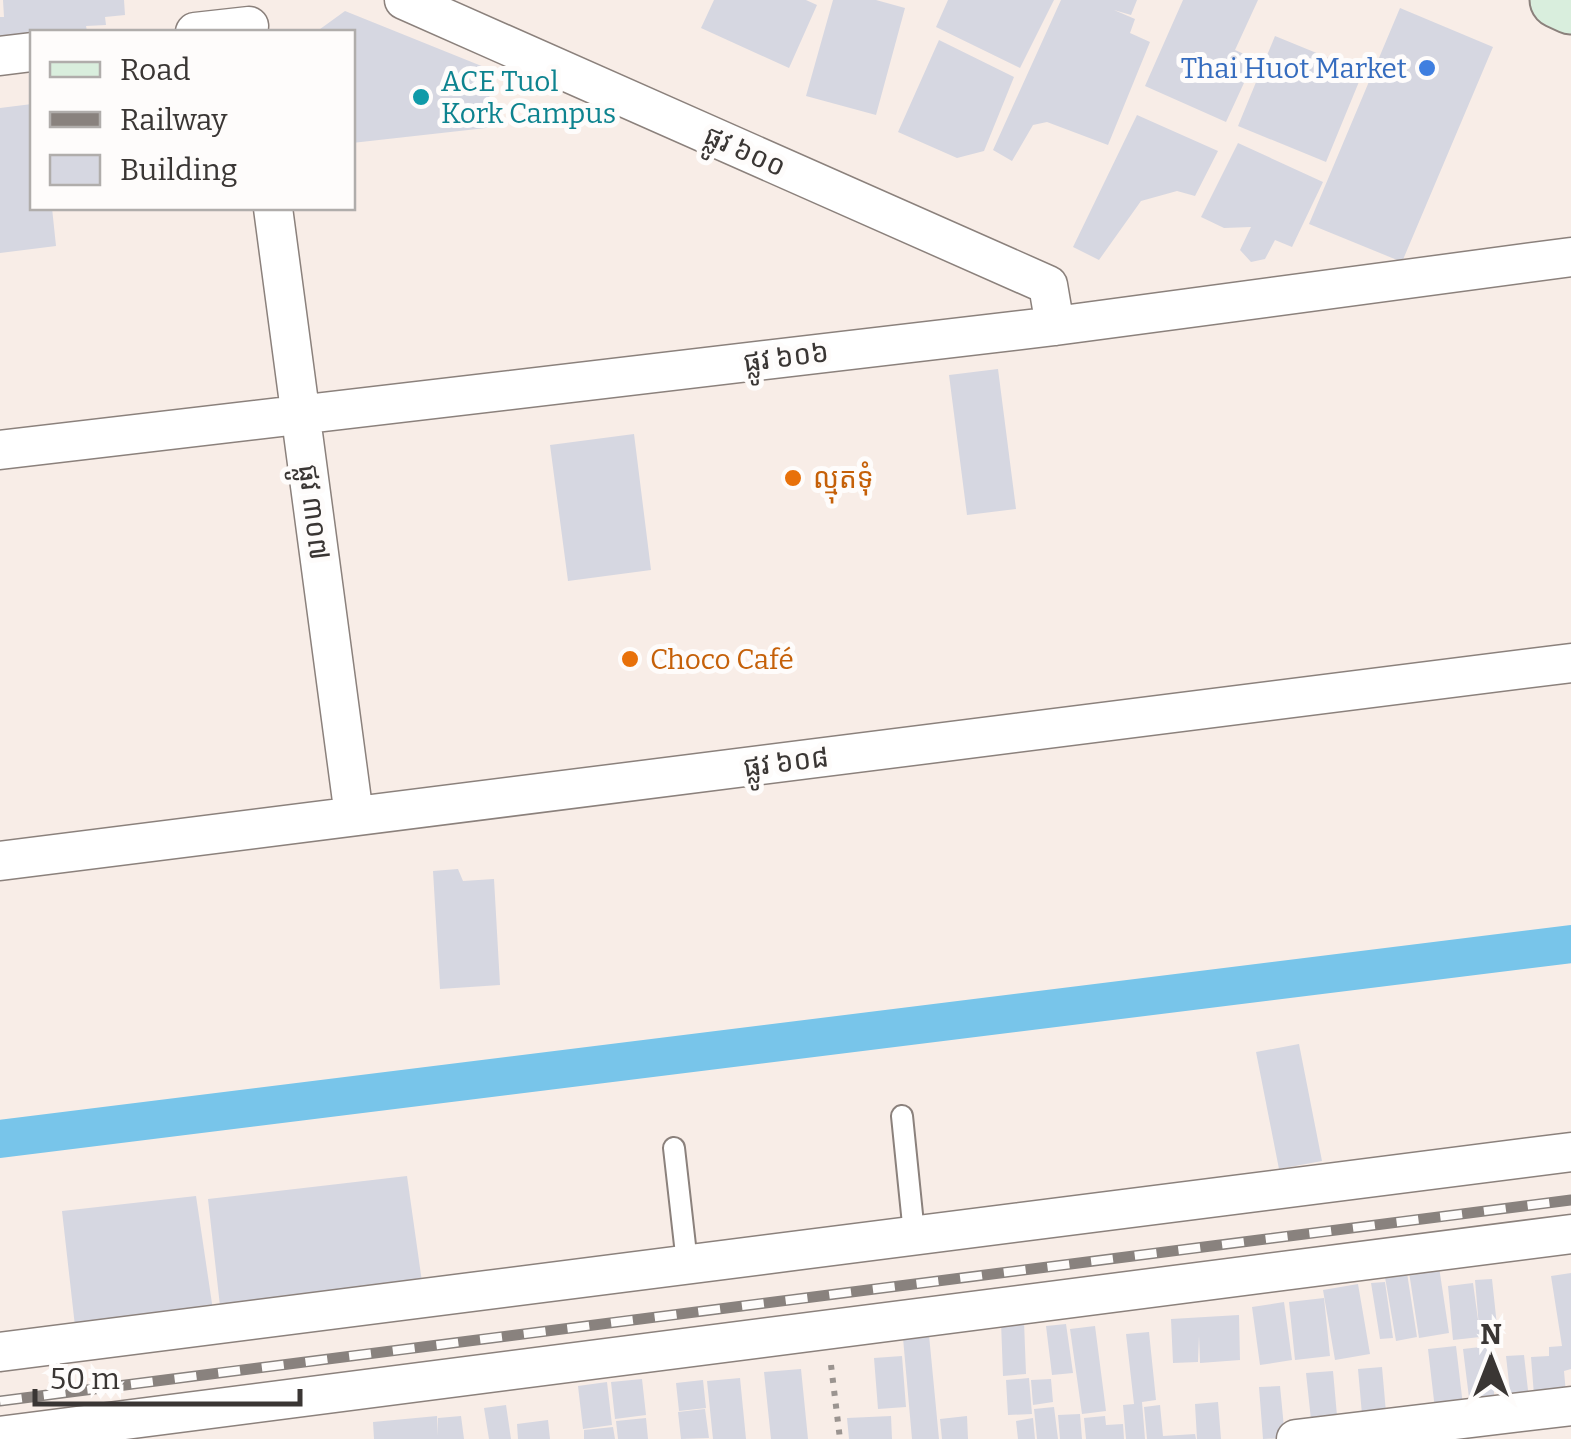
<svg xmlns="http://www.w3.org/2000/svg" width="1571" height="1439" font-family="Bitter,'Noto Sans Khmer',serif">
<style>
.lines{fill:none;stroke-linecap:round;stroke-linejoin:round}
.canal{stroke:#78c5ea;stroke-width:38}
.building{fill:#d6d7e1}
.lane-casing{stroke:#8b817c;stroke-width:24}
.street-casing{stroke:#8b817c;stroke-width:41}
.secondary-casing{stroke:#8b817c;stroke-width:59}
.path{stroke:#9b9490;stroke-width:6;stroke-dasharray:5 8;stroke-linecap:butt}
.lane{stroke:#fff;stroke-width:20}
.street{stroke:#fff;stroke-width:38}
.secondary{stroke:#d9eedd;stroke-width:55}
.rail-casing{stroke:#89827e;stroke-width:11}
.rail{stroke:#fefcfb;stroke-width:8;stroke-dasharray:22;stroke-linecap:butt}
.shop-dot{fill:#3f7fe0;stroke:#fefcfb;stroke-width:4}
.culture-dot{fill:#0f9aa8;stroke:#fefcfb;stroke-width:4}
.food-dot{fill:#e8710a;stroke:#fefcfb;stroke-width:4}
.labels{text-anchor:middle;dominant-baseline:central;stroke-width:10;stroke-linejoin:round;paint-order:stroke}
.shop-label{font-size:28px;fill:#366cbe;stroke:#fefcfb;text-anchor:end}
.culture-label{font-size:28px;fill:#0d838f;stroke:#fefcfb;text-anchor:start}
.street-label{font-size:28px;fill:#3a3634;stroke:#fefcfb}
.food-label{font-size:28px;fill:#c56008;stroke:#fefcfb;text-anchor:start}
</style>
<rect width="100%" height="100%" fill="#f8ede7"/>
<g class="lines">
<path class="canal" d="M0 1139 1571 944"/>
</g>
<path class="building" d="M3 0H124L125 15 105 17 106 25 86 26 87 31 32 32V36L0 38V17H4Z
M714 0H806L817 5 789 68 701 28Z
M833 0H876L905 8 876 115 806 96Z
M948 0H1054L1020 68 936 27Z
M1061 0H1137L1131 15 1114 10 1135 19 1130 33 1150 42 1108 145 1047 122 1033 125 1012 161 993 150Z
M1183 0H1258L1235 50 1255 59 1226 122 1145 86Z
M1400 8 1493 47 1402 262 1309 224Z
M345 11 484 67 495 127 352 143V32H316Z
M1275 36 1363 72 1326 162 1238 126Z
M939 40 1014 77 984 151 957 158 898 132Z
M32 104V208H52L56 246 0 253V108Z
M1137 115 1218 151 1195 196 1177 191 1141 201 1099 260 1073 247Z
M1238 143 1323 182 1292 247 1275 240 1265 259 1251 262 1240 250 1251 227 1224 228 1201 217Z
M998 369 1016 509 967 515 949 375Z
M634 434 651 570 568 581 550 445Z
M458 869 463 881 494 879 500 985 440 989 433 871Z
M1299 1044 1322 1161 1279 1169 1256 1052Z
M407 1176 423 1289 221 1315 208 1199Z
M196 1196 214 1317 76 1335 62 1211Z
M1439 1267 1449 1333 1419 1338 1409 1272Z
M1407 1273 1417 1337 1396 1341 1385 1277Z
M1571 1273V1369L1564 1371 1567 1405 1535 1408 1531 1357 1549 1356V1347L1562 1346 1551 1276Z
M1492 1279 1498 1335 1453 1340 1448 1286 1473 1283 1479 1327 1475 1280Z
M1385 1282 1393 1338 1380 1339 1371 1283Z
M1358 1284 1370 1354 1335 1360 1323 1290Z
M1324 1298 1330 1356 1295 1360 1289 1302Z
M1284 1302 1292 1360 1260 1365 1252 1307Z
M1239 1315 1240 1360 1200 1363 1199 1336 1198 1362 1173 1363 1171 1319Z
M1024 1321 1026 1374 1003 1376 1001 1322Z
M1066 1324 1073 1373 1052 1375 1046 1326Z
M1095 1326 1106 1411 1082 1414 1070 1329Z
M1149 1332 1156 1400 1142 1402 1145 1439H1126L1123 1405 1134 1404 1126 1334Z
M929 1335 939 1439H912L903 1338Z
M1456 1346 1464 1414 1436 1418 1428 1349Z
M1489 1346 1496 1411 1471 1414 1463 1349Z
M1524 1355 1530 1408 1512 1410 1506 1356Z
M902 1356 906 1407 878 1409 874 1358Z
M1382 1367 1387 1424 1363 1426 1358 1369Z
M801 1369 808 1439H771L764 1372Z
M1333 1371 1338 1427 1312 1429 1306 1373Z
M740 1378 746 1439H713L707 1381Z
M1029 1378 1032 1414 1008 1415 1006 1380Z
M642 1379 646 1415 615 1419 611 1382Z
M1051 1379 1053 1402 1033 1405 1031 1380Z
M703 1380 706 1408 679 1411 676 1383Z
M607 1382 612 1425 583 1429 578 1386Z
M1280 1386 1285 1438 1263 1439 1259 1387Z
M1218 1402 1221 1439H1197L1195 1404Z
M506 1405 511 1439H489L484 1408Z
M1160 1405 1163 1436 1195 1434 1196 1439H1147L1144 1407Z
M1054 1407 1058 1439H1037L1034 1409Z
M705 1409 709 1438 681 1439 678 1412Z
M1080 1414 1082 1439H1060L1058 1415Z
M437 1416 438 1436V1418L461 1416 464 1439H374L373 1422Z
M891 1416 892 1439H849L847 1418Z
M967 1416 968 1439H942L940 1419Z
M1105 1416 1106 1425 1123 1424 1124 1439H1086L1084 1418Z
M646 1418 648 1439H618L616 1421Z
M1033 1418 1035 1439H1018L1016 1421Z
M548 1420 550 1439H518L517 1424Z
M613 1427 615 1439H584V1430Z"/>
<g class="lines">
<defs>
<path id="lane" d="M902 1116 914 1234
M674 1148 687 1263"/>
<path id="street" d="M404 0 1048 285 1055 326
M195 32 249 26
M0 56 32 52
M273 208 354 816
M0 450 1055 326 1571 257
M0 861 1571 663
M0 1352 1571 1152
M0 1436 1571 1234
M1296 1439 1571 1406"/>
<path id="secondary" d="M1558 0 1571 6"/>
</defs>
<use href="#lane" class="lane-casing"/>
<use href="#street" class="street-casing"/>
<use href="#secondary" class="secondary-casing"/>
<path class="path" d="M831 1365 840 1439"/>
<use href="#lane" class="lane"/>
<use href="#street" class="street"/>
<use href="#secondary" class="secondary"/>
<defs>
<path id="rail" d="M0 1401 1571 1200"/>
</defs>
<use href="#rail" class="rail-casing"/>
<use href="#rail" class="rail"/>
</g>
<circle class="shop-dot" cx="1427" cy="68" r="10"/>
<circle class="culture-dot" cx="421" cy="97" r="10"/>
<g class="food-dot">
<circle cx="793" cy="478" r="10"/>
<circle cx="630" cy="659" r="10"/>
</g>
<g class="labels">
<g class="shop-label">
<text x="1407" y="68">Thai Huot Market</text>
</g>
<g class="culture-label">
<text x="441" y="81">ACE Tuol<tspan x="441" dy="32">Kork Campus</tspan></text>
</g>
<g class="street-label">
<text transform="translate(745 151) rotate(24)">ផ្លូវ ៦០០</text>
<text transform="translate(786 357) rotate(-7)">ផ្លូវ ៦០៦</text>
<text transform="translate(314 512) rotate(83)">ផ្លូវ ៣០៧</text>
<text transform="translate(786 762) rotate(-7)">ផ្លូវ ៦០៨</text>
</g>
<g class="food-label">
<text x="813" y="478">ល្មុតទុំ</text>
<text x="650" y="659">Choco Café</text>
</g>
</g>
<rect x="30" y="30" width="325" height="180" fill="#fefcfb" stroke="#b0adab" stroke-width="2.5"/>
<rect x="50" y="62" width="50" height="15" fill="#d9eedd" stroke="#b0adab" stroke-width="2.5"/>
<text x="120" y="80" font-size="30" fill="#3a3634">Road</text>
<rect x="50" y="112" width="50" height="15" fill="#89827e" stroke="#b0adab" stroke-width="2.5"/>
<text x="120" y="130" font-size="30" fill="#3a3634">Railway</text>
<rect x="50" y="155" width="50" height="30" fill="#d6d7e1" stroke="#b0adab" stroke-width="2.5"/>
<text x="120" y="180" font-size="30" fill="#3a3634">Building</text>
<g transform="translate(1491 1359)" stroke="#fefcfb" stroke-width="8" paint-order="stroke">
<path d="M0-8L18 38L0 25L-18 38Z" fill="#3a3634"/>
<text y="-15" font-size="28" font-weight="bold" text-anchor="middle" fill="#3a3634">N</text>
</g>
<path d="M35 1389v15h265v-15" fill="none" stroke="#3a3634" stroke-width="5"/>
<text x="50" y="1389" font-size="30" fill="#3a3634" stroke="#fefcfb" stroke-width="8" paint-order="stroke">50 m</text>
</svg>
